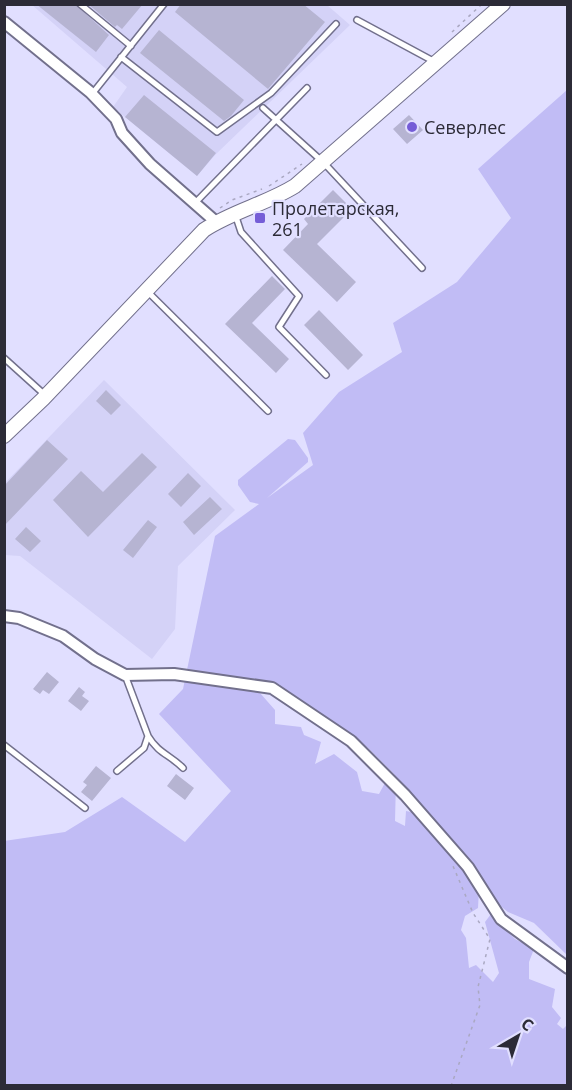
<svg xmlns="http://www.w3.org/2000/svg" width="572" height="1090" font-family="'Open Sans',sans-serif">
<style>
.built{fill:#d4d2f7}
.green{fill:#c1bcf5;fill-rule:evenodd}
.building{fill:#b6b4d2}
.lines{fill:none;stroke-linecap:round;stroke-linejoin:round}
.lane-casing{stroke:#72708c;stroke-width:8}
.street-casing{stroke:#72708c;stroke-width:14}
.secondary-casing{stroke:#72708c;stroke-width:16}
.path{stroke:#aaa8c2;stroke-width:1.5;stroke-dasharray:3 4.5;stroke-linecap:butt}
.lane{stroke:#fff;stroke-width:5}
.street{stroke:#fff;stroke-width:10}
.secondary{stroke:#fff;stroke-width:14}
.poi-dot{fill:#755dd7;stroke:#e1dfff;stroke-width:2}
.labels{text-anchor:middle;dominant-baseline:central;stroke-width:4.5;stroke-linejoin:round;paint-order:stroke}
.poi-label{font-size:18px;fill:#2c2b37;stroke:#e1dfff;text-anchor:start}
</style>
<rect width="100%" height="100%" fill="#e1dfff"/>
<path class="built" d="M32 5H327L350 25 215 155 197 176 113 107 127 87Z
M104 380 235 510 178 566 175 629 152 659 20 556 5 555 4 484Z"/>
<path class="green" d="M567 90V955L534 923 508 912 479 889 478 908 465 916 461 930 466 938 469 968 476 965 493 982 499 973 485 922 491 914 515 939 534 949 529 962V979L555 989 552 1007 561 1018 557 1024 563 1029 567 1025V1085H5L4 841 65 832 122 797 185 842 231 791 159 714 183 689 215 536 259 504 250 502 238 485V480L288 439 295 440 308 458V462L267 498 313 465 303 433 339 392 402 352 393 323 457 282 511 218 478 169ZM265 683 368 748 394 774 416 813 406 811 405 826 395 821 396 781H386L379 794 362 791 357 772 334 754 315 764 321 742 304 735 301 727 275 724V710L260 693Z"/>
<path class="building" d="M36 4H75L109 35 96 52Z
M88 4H143L122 29 117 25 115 27Z
M181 4H303L325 22 268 89 175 12Z
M159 30 244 100 231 116 224 121 140 53Z
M144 95 216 153 197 176 125 117Z
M409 115 423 130 407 144 393 129Z
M333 190 352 209 317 244 356 282 337 302 283 250 308 224 304 219Z
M272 276 285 289 252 323 289 359 276 373 225 324Z
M319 310 363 355 348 370 304 325Z
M106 390 121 405 111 415 96 401Z
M47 440 68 459 4 526V486Z
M142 453 157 467 88 537 53 500 81 471 103 492Z
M188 473 201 486 181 507 168 494Z
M210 497 222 509 194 535 183 522Z
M148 520 157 527 133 558 123 550Z
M26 527 41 541 30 552 15 539Z
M47 672 59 682 49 694 43 690 40 694 33 689Z
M79 687 85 692 82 696 89 701 81 711 68 701Z
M96 766 111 778 92 801 81 792 87 785 83 782Z
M176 774 194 788 185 800 167 786Z"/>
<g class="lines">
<defs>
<path id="lane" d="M80 4 131 46
M357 20 435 62
M121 57 217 132 271 93 336 24
M92 94 164 4
M263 108 324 163 422 268
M195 203 307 88
M235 214 241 232 299 296 279 327 326 375
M148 292 268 411
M4 358 45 395
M148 736C159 754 169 754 183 768
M4 745 85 808
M117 771 144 748 148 736 125 675"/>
<path id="street" d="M4 22 90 92 116 119 122 133 150 164 216 222
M4 616 19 618 63 636 95 659 125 675 174 674 272 688 351 741 405 795 468 867 501 919 568 968"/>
<path id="secondary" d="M4 436 43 399 204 230C233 211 266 204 295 186L503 4"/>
</defs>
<use href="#lane" class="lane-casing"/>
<use href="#street" class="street-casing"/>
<use href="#secondary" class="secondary-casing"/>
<path class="path" d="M452 32 482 4
M269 186 302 164
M220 208 232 200 262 189
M451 1086 480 1005 478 987 490 939 473 913 453 866"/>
<use href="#lane" class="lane"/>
<use href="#street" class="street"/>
<use href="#secondary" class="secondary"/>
</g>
<g class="poi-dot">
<circle cx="412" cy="127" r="6"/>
<rect x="254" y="212" width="12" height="12" rx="3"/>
</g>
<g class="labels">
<g class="poi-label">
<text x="424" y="127">Северлес</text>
<text x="272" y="208">Пролетарская,<tspan x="272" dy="21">261</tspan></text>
</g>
</g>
<rect width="572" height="1090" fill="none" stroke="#2c2b37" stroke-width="12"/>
<g transform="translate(518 1036) rotate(39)" stroke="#e1dfff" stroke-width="4.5" paint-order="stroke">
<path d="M0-4.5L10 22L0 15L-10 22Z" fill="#2c2b37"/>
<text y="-9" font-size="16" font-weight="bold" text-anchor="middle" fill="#2c2b37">С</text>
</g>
</svg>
